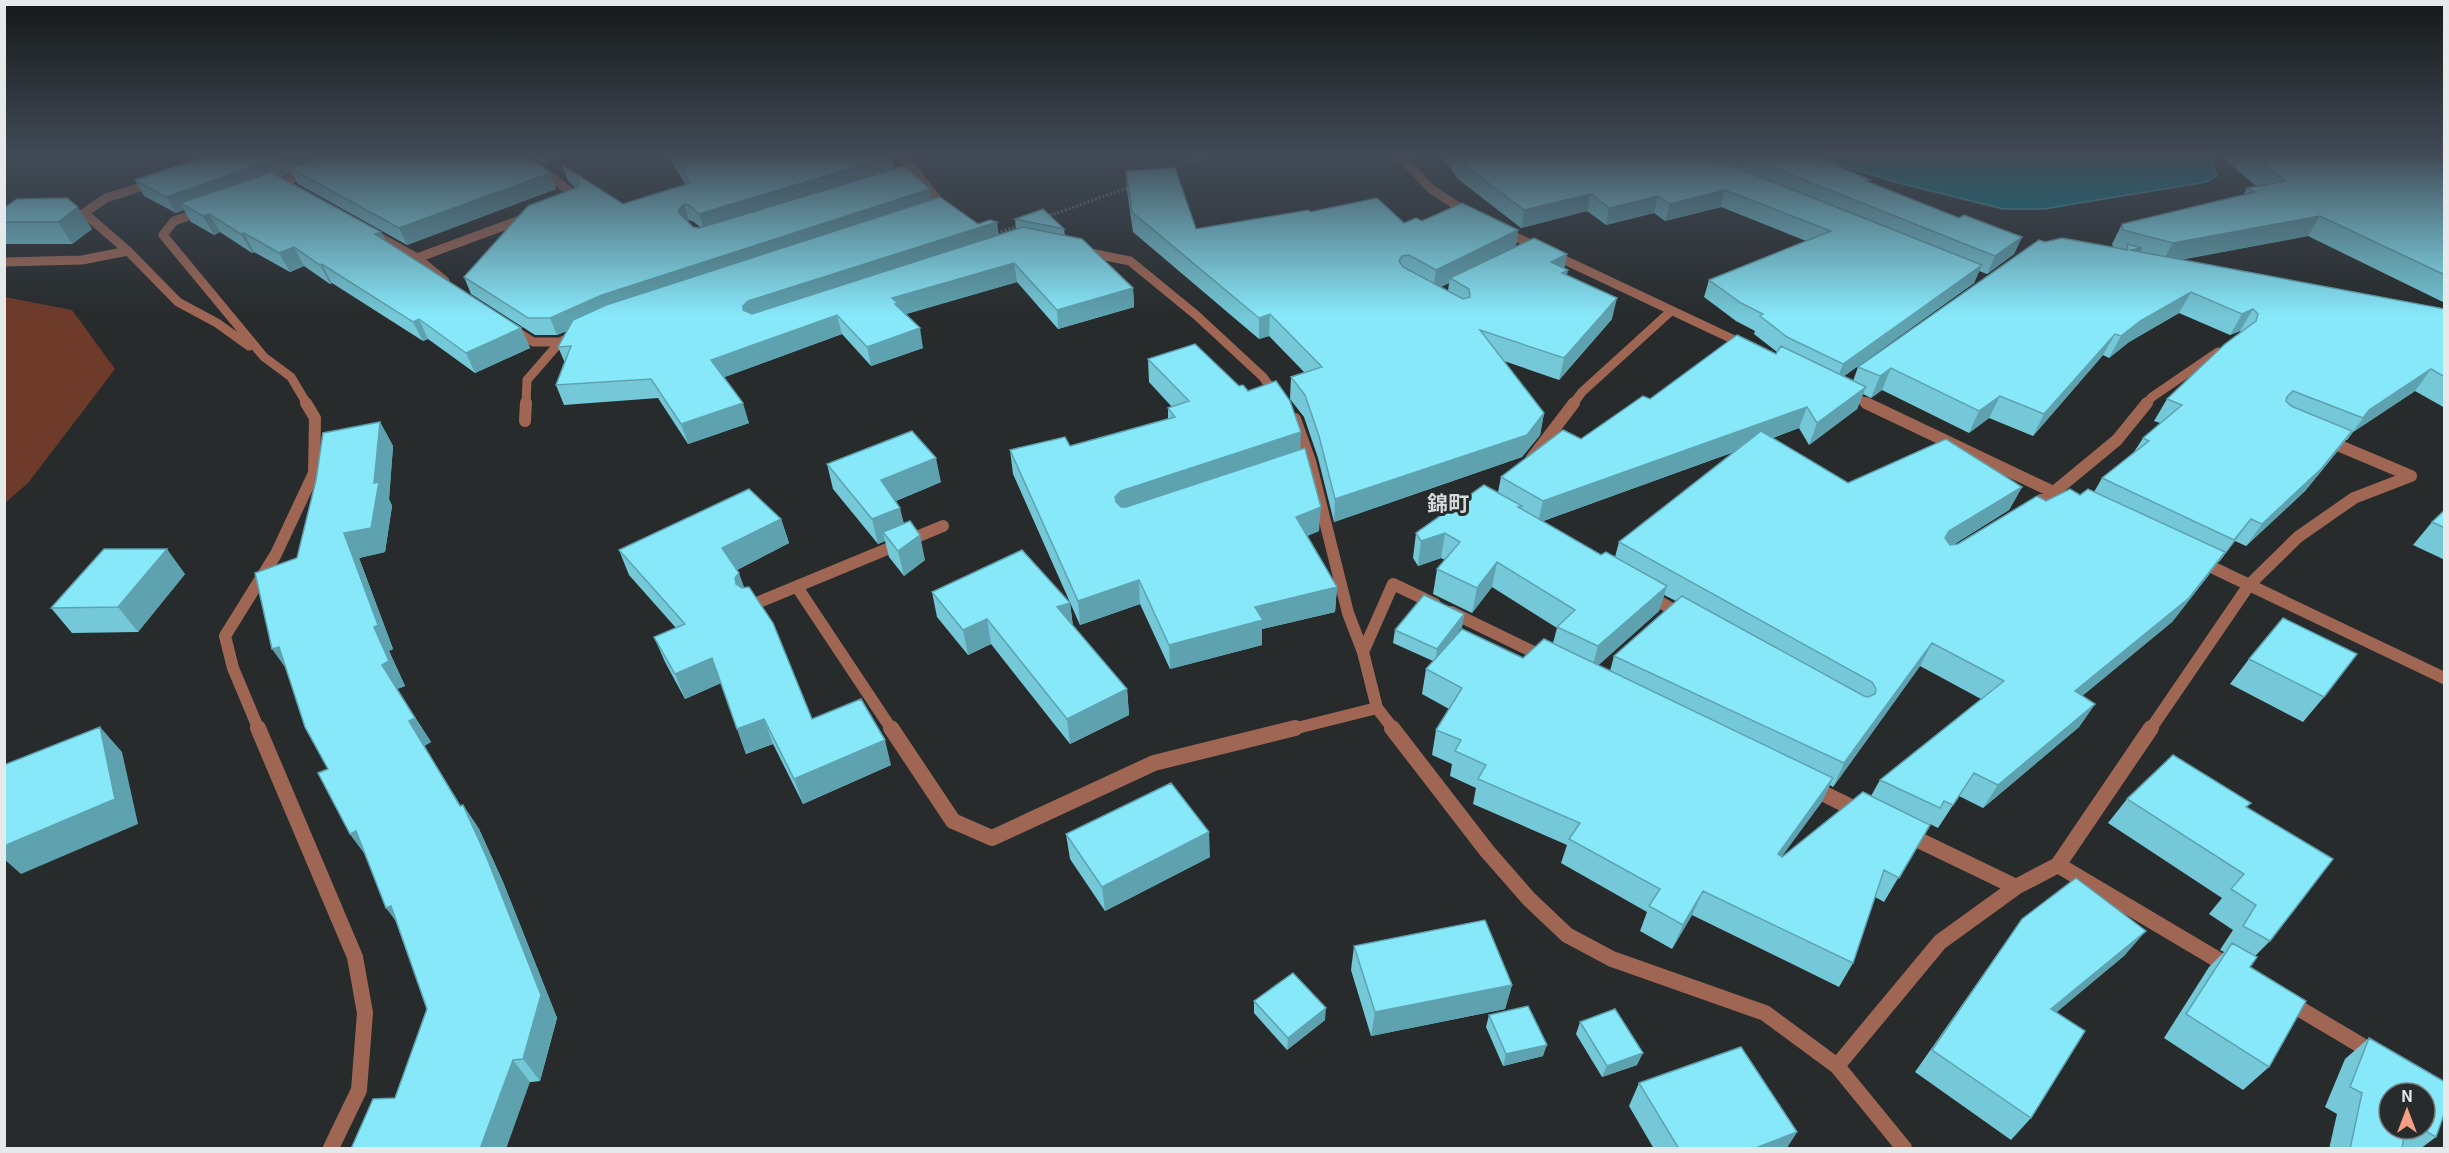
<svg xmlns="http://www.w3.org/2000/svg" width="2449" height="1153" font-family="Georgia,'Noto Sans JP',serif">
<style>
.green{fill:#6e3a2a}
.water{fill:#007e8e;stroke:#459ea9;stroke-width:1.5}
.lines{fill:none;stroke-linecap:round;stroke-linejoin:round}
.path{stroke:#717475;stroke-width:3;stroke-dasharray:2 2;stroke-linecap:butt}
.service{stroke:#a06654;stroke-width:9}
.minor-far2{stroke:#a06654;stroke-width:9}
.minor-far1{stroke:#a06654;stroke-width:12}
.minor{stroke:#a06654;stroke-width:16}
.wall{fill:#74c8d7;fill-rule:evenodd}
.shaded-wall{fill:#5ea2af}
.building{fill:#87e8fa;stroke:#5ea2af;stroke-width:1.5}
.labels{text-anchor:middle;dominant-baseline:central;stroke-width:6;stroke-linejoin:round;paint-order:stroke}
.quarter-label{font-size:21px;font-weight:bold;fill:#d3d8d9;stroke:#272b2c}
</style>
<rect width="100%" height="100%" fill="#272b2c"/>
<path class="green" d="M5 297 72 310 115 369 28 483 5 503Z"/>
<path class="water" d="M1806 155H2210L2217 176 2206 182 2044 209H2003L1895 182Z"/>
<g class="lines">
<path class="path" d="M1163 170 1213 155
M1046 217 1130 187
M997 233 1019 226"/>
<path class="service" d="M4 262 82 260 128 251"/>
<path class="minor-far2" d="M511 155 545 172 578 198
M902 155 946 210
M1399 155 1431 189 1468 213
M153 183 106 198 84 213 128 251 178 302 217 323 249 346
M273 186 310 172
M203 211 174 221 163 235 264 357 291 377 307 404
M1503 231 1745 345
M372 233 417 258 445 281
M1081 251 1130 261 1196 315 1263 377 1277 396
M417 258 528 217
M513 329 533 342H560
M1847 394 1869 404
M526 404 527 380 560 342 574 335
M1573 404 1582 392 1671 311
M2146 404 2152 397 2218 352"/>
<path class="minor-far1" d="M1866 403 2072 501
M1295 419 1310 461 1348 613 1363 652 1377 708 1394 730
M525 421 526 403
M1532 458 1574 403
M2029 508 2054 492 2117 440 2147 403
M2199 561 2444 678
M797 587 892 730
M1648 595 1682 615
M752 605 943 526
M1451 612 1546 658
M1363 652 1393 584 1435 604
M259 730 233 668 225 636 276 554 314 473 315 418 306 403
M1289 730 1377 708
M2150 730 2249 585 2298 537 2354 498 2411 476 2328 441"/>
<path class="minor" d="M258 728 355 957 365 1013 359 1090 331 1148
M891 728 953 821 992 838 1154 763 1295 728
M1392 728 1487 851 1529 899 1567 935 1612 959 1765 1013 1837 1066 1904 1148
M1812 788 1861 812
M1906 834 2016 887
M2058 865 2230 967
M2288 1002 2374 1053
M1837 1066 1940 942 2016 887 2058 865 2151 728"/>
</g>
<path class="wall" d="M212 154 550 173 556 189 407 245 298 184 292 173 280 177 381 232 386 241 521 328 530 348 475 373 428 339 423 341 332 283 330 284 304 266 290 272 254 252 252 253 220 232 214 235 191 222 184 210 176 213 144 196 135 180Z
M525 154H569L542 163Z
M667 154H891L894 169 932 200 978 224 997 222 998 235 1016 230 1015 219 1064 229 1065 236 1133 288 1134 307 1058 329 1017 282 905 314 923 348 871 366 842 334 724 377 749 423 688 444 658 398 564 405 556 385 565 363 558 347 567 331 557 335H535L471 294 464 277 576 188 568 181 562 165 623 204 686 185ZM689 220 694 222 701 228 693 227 687 222Z
M1440 154H1811L1870 180 1869 182 1959 218 2022 237 2014 254 1987 274 1979 271 1974 283 1844 376 1853 381 1858 367 2045 242 2113 247 2112 244 2122 224 2243 195 2247 188 2256 186 2218 154H2445V303L2308 236 2180 260 2445 309V408L2415 391 2353 432 2347 440H2346L2336 453 2305 491 2246 546 2235 541 2219 562H2218L2208 576 2172 622 2082 696 2095 704 2079 727 1983 808 1959 796 1938 828 1930 824 1884 902 1875 897 1853 963 1839 987 1692 915 1672 949 1640 931 1647 912 1561 863 1567 845 1473 804 1476 788 1450 776 1452 764 1432 755 1436 730 1449 709 1422 694 1426 669 1433 661 1393 643 1395 630 1464 614 1462 627 1446 647 1523 658 1553 643 1557 628 1492 587 1472 613 1433 594 1437 569 1445 560 1441 558 1418 566 1413 558 1416 533 1498 492 1501 477 1581 439 1650 399 1776 354 1777 352 1754 334 1755 331 1736 321 1704 297 1709 280 1806 241 1721 207 1665 221 1654 213 1606 225 1587 211 1521 228 1458 179ZM2179 313 2230 335 2240 331 2241 332 2167 399 2154 421 2160 423 2143 438 2134 452 2102 478 2094 492 2046 501 1958 544 1953 545 2009 510 2022 487 1848 483 1773 438 1799 428 1809 445 1857 409 1863 394 1871 398 1882 390 1969 433 1989 418 2033 436 2103 355 2109 358 2129 342ZM1734 452 1619 542 1615 557 1601 555 1543 521ZM1664 595 1676 601 1614 656 1610 671 1598 665 1659 611ZM1920 666 1981 699 1880 780 1871 796 1781 857 1821 803 1830 785 1833 787Z
M1126 171 1196 229 1310 212 1404 223 1422 221 1518 230 1516 246 1565 268 1567 275 1612 319 1559 380 1504 361 1544 413 1540 435 1522 457 1334 522 1318 458 1304 417 1290 399 1291 377 1305 373 1269 336 1259 339 1133 232 1127 191ZM1449 283 1448 291 1440 287Z
M4 208 92 229 72 244H4Z
M1148 359 1300 450 1319 531 1307 536 1337 587 1335 612 1262 629V645L1170 669 1140 604 1080 625 1013 474 1010 450 1070 446 1168 419V408L1172 407 1149 382Z
M380 422 393 446 389 499 392 506 385 552 359 558 393 649 389 651 405 686 397 689 431 742 424 746 461 806 463 805 479 829 503 882 557 1018 540 1081 395 1098 427 1009 396 922 364 853 350 834 328 769 297 558Z
M827 464 941 482 896 501 904 524 925 560 904 576 889 557 885 541 878 544 833 489Z
M2445 510V560L2413 545 2432 522Z
M781 519 789 543 737 570 744 588 812 719 891 765 803 804 773 744 746 754 721 683 685 699 665 662 654 637 676 628 629 575 619 550Z
M185 574 138 632 72 633 51 608Z
M932 592 1070 603 1073 626 1127 689 1129 715 1070 744 991 644 968 655 937 617Z
M2249 659 2324 697 2303 722 2230 684Z
M2127 799 2247 807 2270 941 2255 956 2250 967 2269 1067 2243 1090 2164 1038 2209 967 2224 952 2220 950 2233 930 2209 914 2222 898 2108 823Z
M1066 834 1210 857 1105 911 1070 859Z
M2022 919 2125 955 2056 1012 2031 1118 2011 1140 1915 1072Z
M1354 946 1512 985 1505 1009 1371 1036 1351 970Z
M1254 1001 1325 1020 1287 1050 1254 1013Z
M1489 1015 1543 1056 1503 1066 1486 1027Z
M1580 1022 1637 1065 1602 1077 1576 1034Z
M2369 1038 2445 1082V1111L2436 1137 2420 1149H2329L2337 1114 2325 1107 2345 1059ZM2389 1093H2425V1129H2389Z
M1639 1083 1797 1132 1786 1149H1654L1629 1106Z"/>
<path class="shaded-wall" d="M291 154H344L290 168 292 173 189 208 180 203 184 210 176 213 166 197Z
M539 154H569L542 163Z
M887 154H891L894 172 704 230 699 214Z
M550 173 556 189 407 245 399 228Z
M930 189 933 205 608 312 557 335 550 318 602 295Z
M1725 190 1721 207 1665 221 1670 204Z
M1591 194 1587 211 1521 228 1524 210Z
M1658 196 1654 213 1606 225 1609 208Z
M684 204 689 220 684 225 679 213V209Z
M78 207 92 229 72 244 58 222Z
M209 214 220 232 214 235 203 216Z
M2320 216 2308 236 2162 263 2173 243Z
M997 222 999 240 753 321 743 310V306L748 301Z
M1518 230 1515 251 1450 278 1449 283 1433 291 1436 270Z
M381 232 390 251 375 234Z
M244 233 254 252 252 253 241 234Z
M2022 237 2014 254 1987 274 1995 256Z
M294 247 304 266 290 272 279 253Z
M2142 248 2131 269 2130 250Z
M1567 254 1564 272 1568 270 1564 291 1551 262Z
M1014 263 1017 282 900 316 892 298Z
M322 264 332 283 330 284 320 265Z
M1982 265 1974 283 1836 382 1843 364Z
M1133 288 1134 307 1058 329 1057 310Z
M2191 292 2179 313 2129 342 2109 358 2121 336 2140 321Z
M1617 298 1612 319 1559 380 1564 358Z
M2253 309 2240 331 2230 335 2242 314Z
M1270 314 1269 336 1259 339V318Z
M837 315 842 334 717 380 711 360Z
M419 319 428 339 423 341 413 322Z
M521 328 530 348 475 373 466 353Z
M920 328 923 348 871 366 867 347Z
M2115 334 2103 355 2033 436 2044 414Z
M1891 368 1882 390 1871 398 1880 376Z
M2431 369 2415 391 2353 432 2347 440 2369 410Z
M1866 387 1857 409 1809 445 1817 423Z
M2000 396 1989 418 1969 433 1979 411Z
M743 403 749 423 688 444 681 424Z
M1807 407 1799 428 1538 523 1543 501Z
M1544 413 1540 435 1522 457 1334 522 1335 499Z
M380 422 393 446 389 499 392 506 385 552 359 558 393 649 389 651 405 686 397 689 382 665 374 627 344 533 374 483Z
M2352 431 2336 453 2305 491 2246 546 2262 524Z
M1301 432 1300 456 1117 521 1115 497 1121 491Z
M936 458 941 482 886 505 881 480Z
M2022 487 2009 510 1937 554 1949 531Z
M1321 507 1319 531 1295 541 1296 517Z
M900 508 906 532H883L885 541 878 544 872 519Z
M781 519 789 543 731 573 722 548Z
M2251 519 2235 541 2219 562 2234 540Z
M1445 533 1441 558 1418 566 1421 541Z
M920 535 925 560 904 576 898 551Z
M167 549 185 574 138 632 118 607Z
M2225 552 2208 576 2172 622 2059 715 2075 691Z
M1497 562 1492 587 1472 613 1477 588Z
M739 573 748 598 736 584 735 578Z
M1139 580 1140 604 1080 625 1078 601Z
M1667 586 1659 611 1591 672 1598 646Z
M1337 587 1335 612 1262 629V645L1170 669 1169 645 1255 607Z
M1070 603 1073 628 1057 607Z
M1464 614 1462 627 1435 662 1437 649Z
M987 619 991 644 968 655 963 630Z
M1932 643 1920 666 1833 787 1844 763Z
M279 647 290 674 272 649Z
M712 658 721 683 685 699 675 674Z
M1127 689 1129 715 1070 744 1067 719Z
M2095 704 2079 727 1983 808 1998 785Z
M415 718 431 742 424 746 472 825 463 805 479 829 503 882 557 1018 540 1081 523 1059 460 806 409 721Z
M764 719 773 744 746 754 737 729Z
M100 727 122 752 138 824 21 874 4 859V835Z
M885 740 891 765 803 804 794 779Z
M1833 778 1821 803 1766 878 1778 854Z
M356 831 368 858 350 834Z
M1209 832 1210 857 1105 911 1102 887Z
M1703 891 1692 915 1672 949 1683 925Z
M391 906 404 932 386 908Z
M2146 931 2125 955 2032 1033 2051 1009Z
M1512 985 1505 1009 1371 1036 1375 1012Z
M1326 1008 1325 1020 1287 1050 1288 1038Z
M1547 1045 1543 1056 1503 1066 1506 1054Z
M1643 1053 1637 1065 1602 1077 1607 1066Z
M513 1060 530 1082 506 1149H480Z
M1797 1132 1786 1149H1753Z"/>
<path class="building" d="M212 154H291L166 197 135 180Z
M329 154H520L536 162 550 173 399 228 290 168Z
M672 154H889L891 156 699 214 689 205 684 204 679 209V213L693 227 699 228 904 166 930 189 602 295 550 318H528L464 277 528 206 578 187 579 179 562 165 623 204 690 183Z
M1455 154H1703L1982 265 1843 364 1787 337 1760 316 1763 314 1741 303 1709 280 1831 231 1725 190 1670 204 1658 196 1609 208 1591 194 1524 210 1460 162Z
M1739 154H1811L1870 180 1866 181 1959 218 1964 215 2022 237 1995 256Z
M2252 154H2296L2297 156 2304 154H2445V275L2320 216 2173 243 2123 230 2122 224 2255 192 2247 188 2285 181Z
M1175 168 1196 229 1309 210 1310 212 1377 198 1404 223 1416 218 1422 221 1462 203 1518 230 1436 270 1409 255 1402 256 1399 261 1403 267 1463 299 1470 297 1469 289 1450 278 1534 238 1567 254 1551 262 1568 270 1562 273 1617 298 1564 358 1480 330 1544 413 1527 435 1335 499 1319 436 1305 395 1291 377 1322 367 1270 314 1259 318 1132 212 1126 171Z
M271 172 381 232 375 234 521 328 466 353 419 319 413 322 322 264 320 265 294 247 279 253 244 233 241 234 209 214 203 216 180 203Z
M940 197 978 224 990 220 997 222 748 301 743 306V310L752 314 1023 227 1082 239 1133 288 1057 310 1014 263 892 298 898 303 895 304 920 328 867 347 837 315 711 360 743 403 681 424 651 379 556 385 571 346 558 347 573 320 606 305Z
M67 198 78 207 58 222H4V208L17 199Z
M1043 209 1064 229 1015 219Z
M2062 238 2128 250 2127 244 2142 248 2130 250 2445 309V377L2431 369 2369 410 2363 418 2293 391 2287 397 2286 401 2291 406 2352 431 2321 469 2262 524 2251 519 2234 540 2102 478 2149 441 2143 438 2182 405 2167 399 2225 344 2256 321 2258 314 2253 309 2242 314 2191 292 2140 321 2121 336 2115 334 2044 414 2000 396 1979 411 1891 368 1880 376 1858 367 2039 240 2045 242Z
M1737 335 1776 354 1781 346 1866 387 1817 423 1807 407 1543 501 1501 477 1563 430 1581 439 1643 396 1650 399Z
M1195 344 1239 386 1243 385 1248 391 1276 381 1290 401 1301 432 1121 491 1115 497 1116 502 1121 507H1126L1305 448 1321 507 1296 517 1337 587 1255 607 1263 620 1169 645 1139 580 1078 601 1010 450 1065 437 1070 446 1175 417 1168 408 1189 401 1148 359Z
M380 422 374 483 379 482 371 528 344 533 378 625 374 627 389 661 382 665 415 718 409 721 460 806 463 805 487 858 541 995 523 1059 513 1060 480 1149H351L373 1099 395 1098 427 1009 391 906 386 908 356 831 350 834 318 773 328 769 305 727 279 647 272 649 255 573 297 558 316 480 323 433Z
M912 431 936 458 881 480 900 508 872 519 827 464Z
M1761 431 1848 483 1946 439 2022 487 1949 531 1945 538 1950 545 1958 544 2037 496 2046 501 2070 489 2080 495 2088 489 2225 552 2189 598 2075 691 2095 704 1998 785 1974 773 1953 805 1944 801 1940 808 1880 780 2004 681 1932 643 1844 763 1614 656 1682 596 1864 696 1868 697 1875 694 1876 689 1872 682 1619 542Z
M1484 485 1522 506 1518 507 1601 555 1606 552 1667 586 1598 646 1557 627 1575 610 1497 562 1477 588 1437 569 1460 542 1445 533 1421 541 1416 533Z
M749 489 781 519 722 548 739 573 735 578 736 584 742 588 749 587 773 623 812 719 861 699 885 740 794 779 764 719 737 729 712 658 675 674 654 637 685 624 619 550Z
M2445 510V528L2432 522Z
M910 521 920 535 898 551 883 532Z
M104 549H167L118 607 51 608Z
M1022 550 1070 603 1057 607 1127 689 1067 719 987 619 963 630 932 592Z
M1424 595 1464 614 1437 649 1395 630Z
M2283 618 2357 654 2324 697 2249 659Z
M1462 629 1523 658 1544 639 1833 778 1778 854 1782 857 1863 792 1930 825 1899 878 1884 870 1853 963 1703 891 1683 925 1649 906 1660 889 1569 839 1580 823 1478 779 1486 765 1455 751 1461 740 1436 730 1462 688 1426 669Z
M100 727 115 799 4 846V765Z
M2173 755 2251 803 2246 807 2333 859 2270 941 2243 926 2256 905 2231 889 2244 874 2127 799Z
M1171 783 1209 832 1102 887 1066 834Z
M2076 878 2146 931 2051 1009 2085 1031 2031 1118 1932 1050 2022 919Z
M1485 920 1512 985 1375 1012 1354 946Z
M2232 943 2257 957 2250 967 2306 1001 2269 1067 2186 1014Z
M1293 973 1326 1008 1288 1038 1254 1001Z
M1528 1006 1547 1045 1506 1054 1489 1015Z
M1615 1009 1643 1053 1607 1066 1580 1022Z
M2369 1038 2445 1082V1111L2436 1137 2422 1129H2425V1093H2389V1129H2405L2402 1149H2350L2362 1093 2350 1087Z
M1741 1047 1797 1132 1753 1149H1679L1639 1083Z"/>
<linearGradient id="sky" x2="0" y2="1"><stop stop-color="#151818"/><stop offset="0.49" stop-color="#414a56"/><stop offset="1" stop-color="#414a56" stop-opacity="0"/></linearGradient>
<rect width="2449" height="316" fill="url(#sky)"/>
<g class="labels">
<g class="quarter-label">
<text x="1448" y="502">錦町</text>
</g>
</g>
<rect width="2449" height="1153" fill="none" stroke="#e6e9e9" stroke-width="12"/>
<g transform="translate(2407 1111)"><circle r="28" fill="#272b2c" stroke="#737778" stroke-width="1.5"/>
<path d="M0-4.5L10 22L0 15L-10 22Z" fill="#f39f84"/>
<text y="-9" font-size="16" font-weight="bold" text-anchor="middle" fill="#e6e9e9">N</text>
</g>
</svg>
